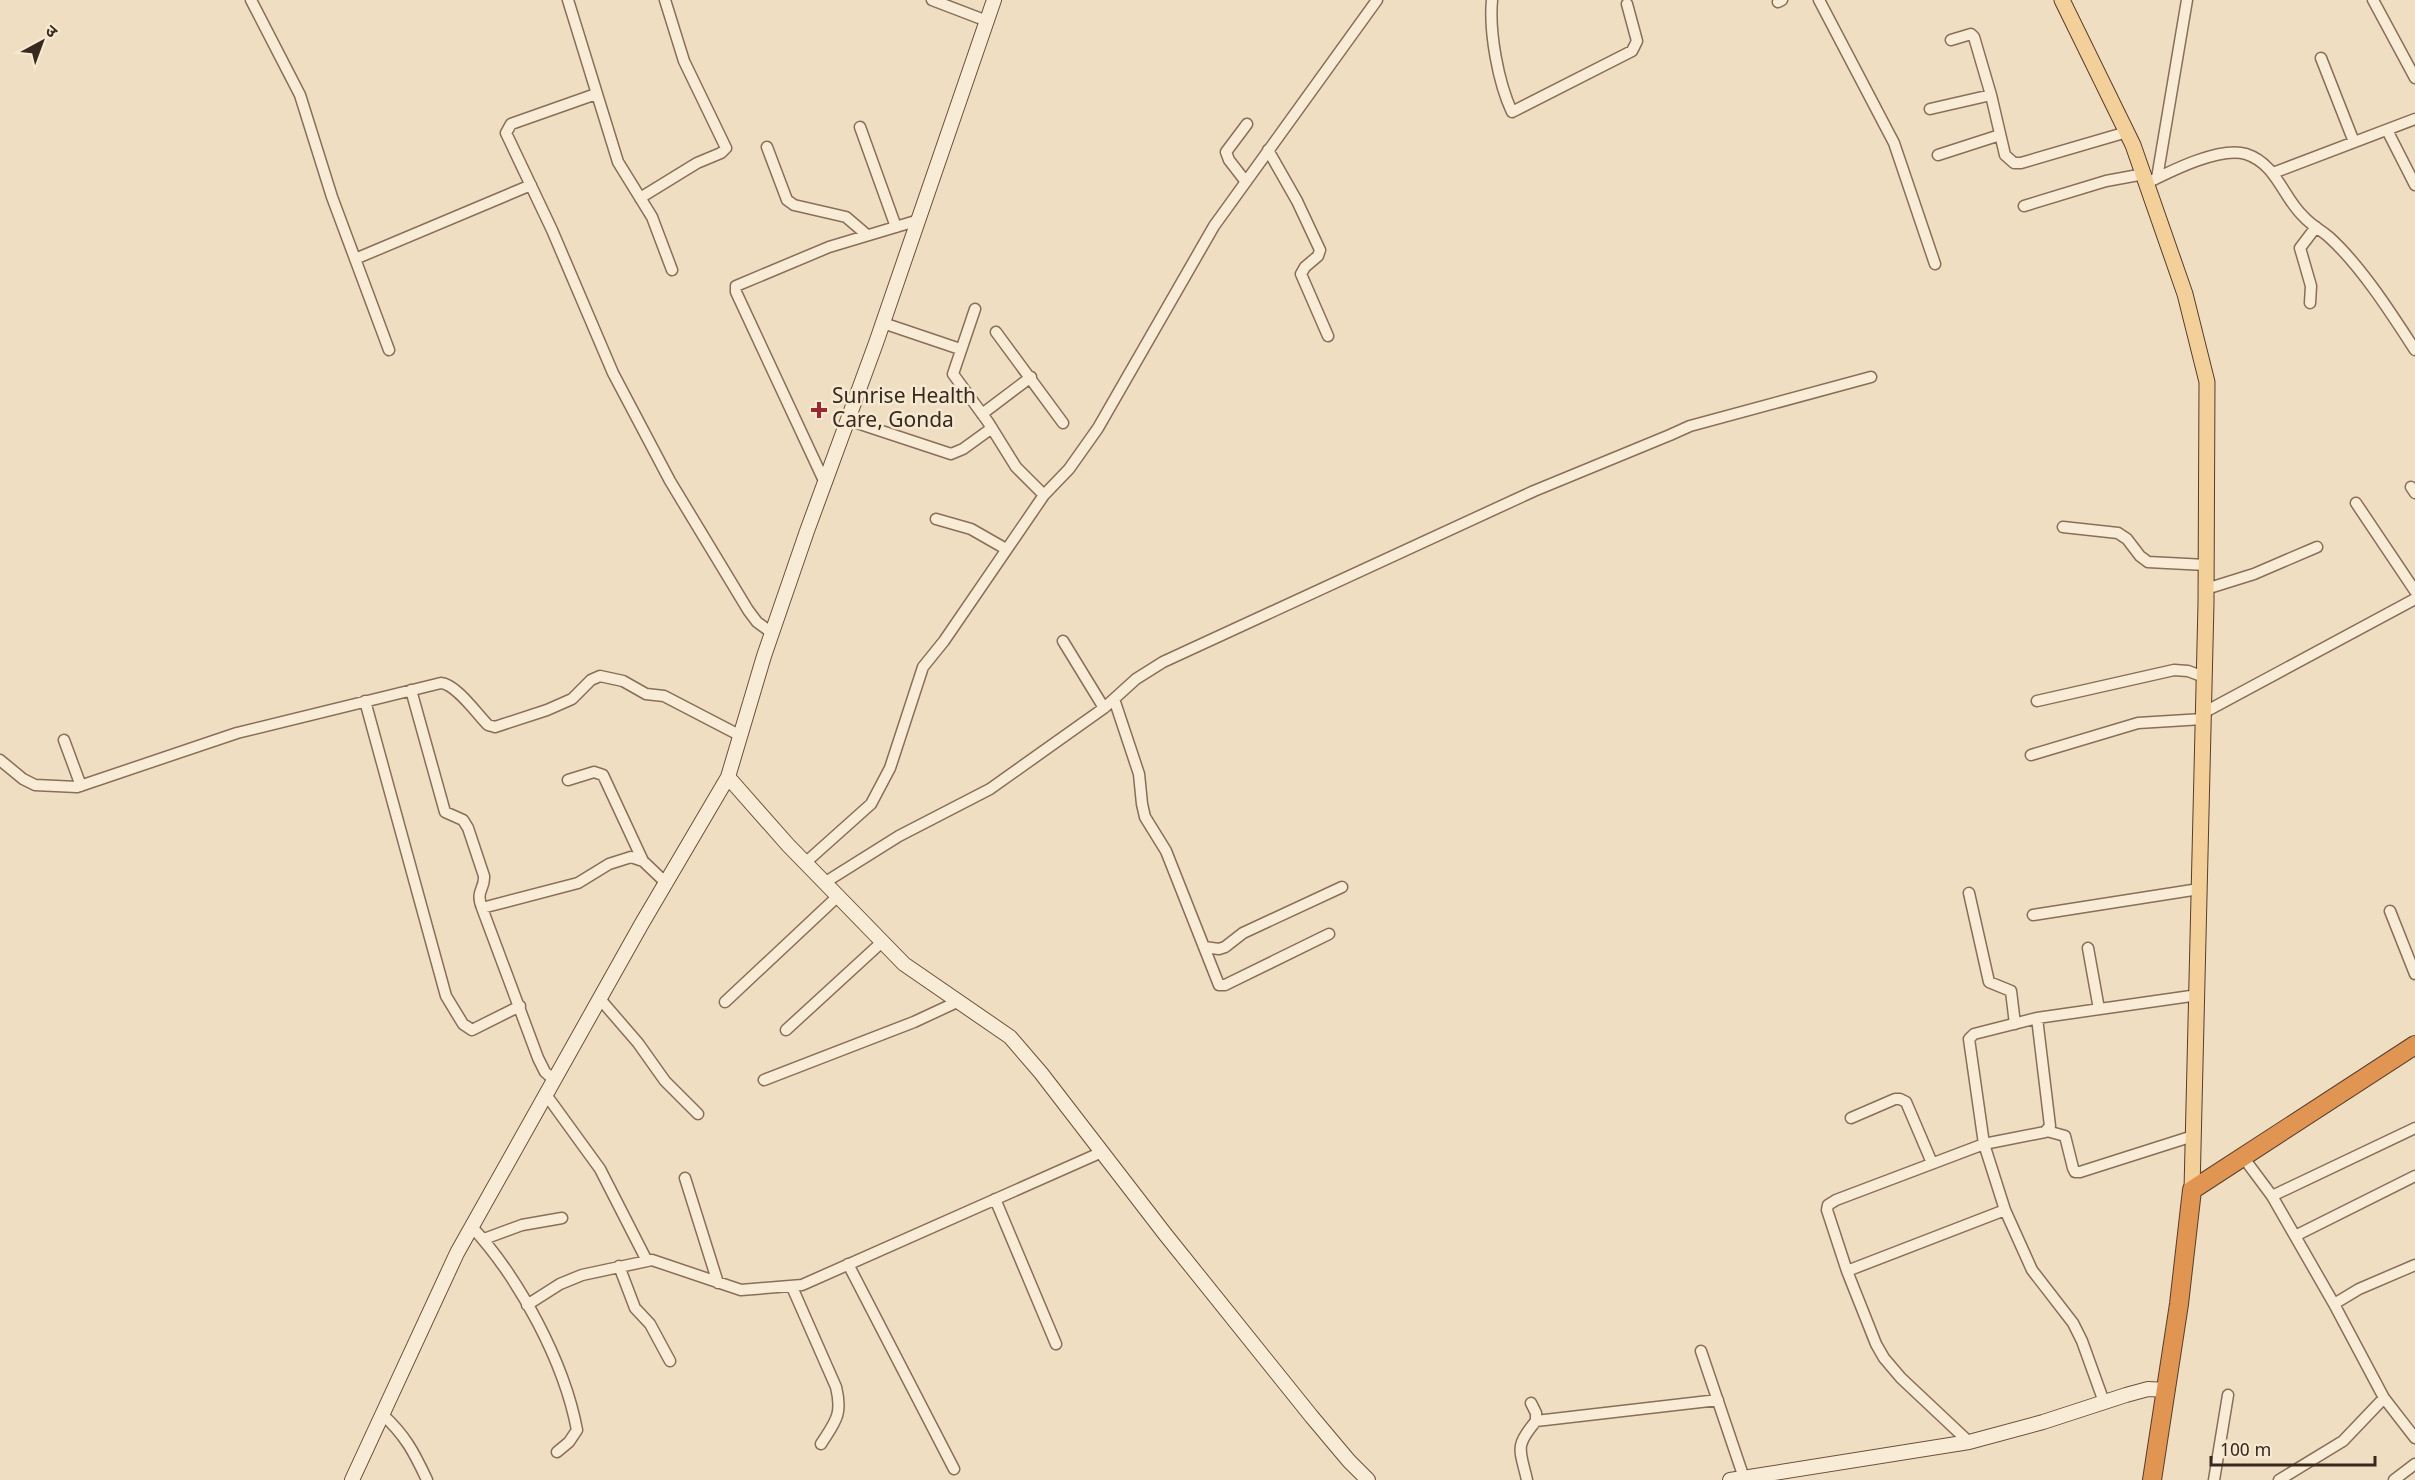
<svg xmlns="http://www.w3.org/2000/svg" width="2415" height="1480" font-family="Georgia,'Noto Sans Devanagari',serif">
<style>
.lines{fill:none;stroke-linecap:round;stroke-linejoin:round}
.street-casing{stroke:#896e59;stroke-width:13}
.secondary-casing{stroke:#6b503c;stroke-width:16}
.primary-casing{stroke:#573d2d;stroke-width:17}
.highway-casing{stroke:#573d2d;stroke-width:20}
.street{stroke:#f9ecd6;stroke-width:10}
.secondary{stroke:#f9ecd6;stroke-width:14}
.primary{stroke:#f3cf9a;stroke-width:15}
.highway{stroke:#e09552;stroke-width:18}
.poi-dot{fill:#992833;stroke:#f6e9d2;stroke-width:2}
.labels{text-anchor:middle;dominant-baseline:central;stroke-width:5;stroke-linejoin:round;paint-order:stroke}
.poi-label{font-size:21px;fill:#39281e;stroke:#f6e9d2;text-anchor:start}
</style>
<rect width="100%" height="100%" fill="#efdec2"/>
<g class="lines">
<defs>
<path id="street" d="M251 0 300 95 332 197 389 350
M568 0 618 162 652 217 672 270
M932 0 987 21
M1492 0C1489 32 1498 82 1512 112L1632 51 1637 41 1627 4
M1819 0 1894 143 1935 264
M2373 0 2415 78
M1778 2 1782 0
M1951 40 1971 34 1974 37 1991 95 2005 155 2014 163H2021L2127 132
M2321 58 2354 142
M596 94 511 124 506 133 552 230 613 373 670 481 748 610 757 622 772 633
M1930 109 1991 95
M860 127 896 227
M2387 130 2415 185
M767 147 787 200 794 205 846 217 867 235
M1268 150 1297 201 1320 250 1318 256 1305 267 1301 274 1328 336
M1938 155 2000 135
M2273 173 2415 119
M2157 178 2187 0
M1246 182 1229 160 1226 152 1247 124
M2147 183C2171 171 2220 146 2246 154 2277 164 2283 198 2304 217 2311 225 2321 230 2329 237 2361 266 2391 313 2415 350
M640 198 697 163 721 153 726 148 684 61 665 0
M2024 206 2106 181 2144 174
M355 259 531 185
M2310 303 2311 286 2300 248 2316 227
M975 309 953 374 988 422 1016 467 1044 495
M883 323 960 349
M996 332 1063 423
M982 414 1031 377
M848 420 951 454 963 449 992 428
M825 483 736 292V286L829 247 919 220
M2411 487 2415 493
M2356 503 2415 591
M936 519 971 529 1006 549
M2063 527 2118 533 2127 539 2140 556 2148 562 2206 565
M2206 589 2254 574 2317 547
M1063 641 1104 708
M411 690 445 812 463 820 468 828 484 876C485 890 475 890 482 908L538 1058 545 1072 555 1081
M1114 699 1139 774 1142 804 1145 817 1166 851 1219 985H1225L1329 934
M365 701 446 996 463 1024 472 1030 520 1006
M2037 701 2174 670 2188 671 2204 677
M2203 713 2415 599
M64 740 81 786
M2031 755 2138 723 2203 719
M0 760 23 779 35 785 77 787 237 733 441 683C456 684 477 714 488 725L495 727 547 710 572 699 591 680 600 676 623 681 646 694 664 696 741 736
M568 780 594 772 603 775 643 861
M805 863 871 804 890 768 923 667 944 641 1044 495 1069 469 1098 428 1214 226 1377 0
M824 883 899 836 990 789 1104 708 1136 679 1163 662 1534 491 1670 435 1690 426 1871 377
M1969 893 1989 982 2011 991 2015 1024
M482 908 578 883 609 864 631 857 643 861 665 882
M2390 911 2415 974
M2033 915 2199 889
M1204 947 1219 949 1225 947 1243 933 1342 887
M2088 948 2099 1009
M600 999 638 1043 665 1081 698 1114
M725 1002 837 897
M2037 1018 2050 1126 2045 1132 1984 1144 2005 1210 2032 1270 2073 1323 2082 1341 2104 1402
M786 1030 882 942
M764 1080 914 1022 957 1002
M547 1096 600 1169 647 1261
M1851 1118 1895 1099H1900L1906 1102 1932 1163
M2047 1131 2065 1136 2073 1168 2075 1172H2080L2193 1136
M2243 1157 2272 1196 2334 1304 2384 1398 2415 1438
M685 1178 718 1283
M2272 1196 2415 1128
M995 1199 1056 1344
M472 1227C519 1278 564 1361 577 1430L569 1442 557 1452
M2295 1236 2415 1176
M484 1239 522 1225 562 1218
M848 1264 954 1469
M619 1266 635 1308 650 1324 670 1361
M1847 1271 2005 1210
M792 1287 836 1387C843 1415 835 1422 821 1444
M2334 1304 2359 1289 2415 1265
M527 1305 560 1284 582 1275 652 1260 741 1290 802 1285 1102 1152
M1701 1351 1744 1478
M382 1414C405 1435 414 1452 427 1480
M1536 1421 1718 1400
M1969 1442 1901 1378 1884 1358 1876 1344 1847 1271 1827 1210 1828 1205 1836 1200 1984 1144 1969 1039 1974 1034 2037 1018 2198 995
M1527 1480C1520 1449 1514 1447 1536 1421V1413L1531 1403
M2214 1480 2228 1395
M2279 1480 2343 1441 2384 1398
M2394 1480 2415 1464"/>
<path id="secondary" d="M728 777 788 845 904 964 1010 1037 1041 1073 1165 1234 1312 1417 1349 1461 1368 1480
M352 1480 457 1253 641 925 728 777 764 656 807 531 876 343 994 0
M1730 1480 1969 1442 2043 1422 2126 1395 2148 1389 2166 1390"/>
<path id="primary" d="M2062 0 2133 145 2185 294 2207 382 2206 603 2192 1190"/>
<path id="highway" d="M2152 1480 2179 1304 2192 1190 2415 1045"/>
</defs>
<use href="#street" class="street-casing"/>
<use href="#secondary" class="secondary-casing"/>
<use href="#primary" class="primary-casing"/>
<use href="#highway" class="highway-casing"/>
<use href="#street" class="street"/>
<use href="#secondary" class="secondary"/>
<use href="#primary" class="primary"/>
<use href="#highway" class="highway"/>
</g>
<path class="poi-dot" d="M816 401h6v6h6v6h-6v6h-6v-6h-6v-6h6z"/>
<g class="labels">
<g class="poi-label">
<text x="832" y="398">Sunrise Health<tspan x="832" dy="24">Care, Gonda</tspan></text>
</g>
</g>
<g transform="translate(42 42) rotate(41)" stroke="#f6e9d2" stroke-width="4.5" paint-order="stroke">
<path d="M0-4.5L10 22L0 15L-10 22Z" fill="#39281e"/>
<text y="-9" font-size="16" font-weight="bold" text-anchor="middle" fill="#39281e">उ</text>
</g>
<path d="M2211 1456v9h164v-9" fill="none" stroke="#39281e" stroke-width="3"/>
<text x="2220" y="1456" font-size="18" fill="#39281e" stroke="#f6e9d2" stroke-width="4.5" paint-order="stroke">100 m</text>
</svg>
